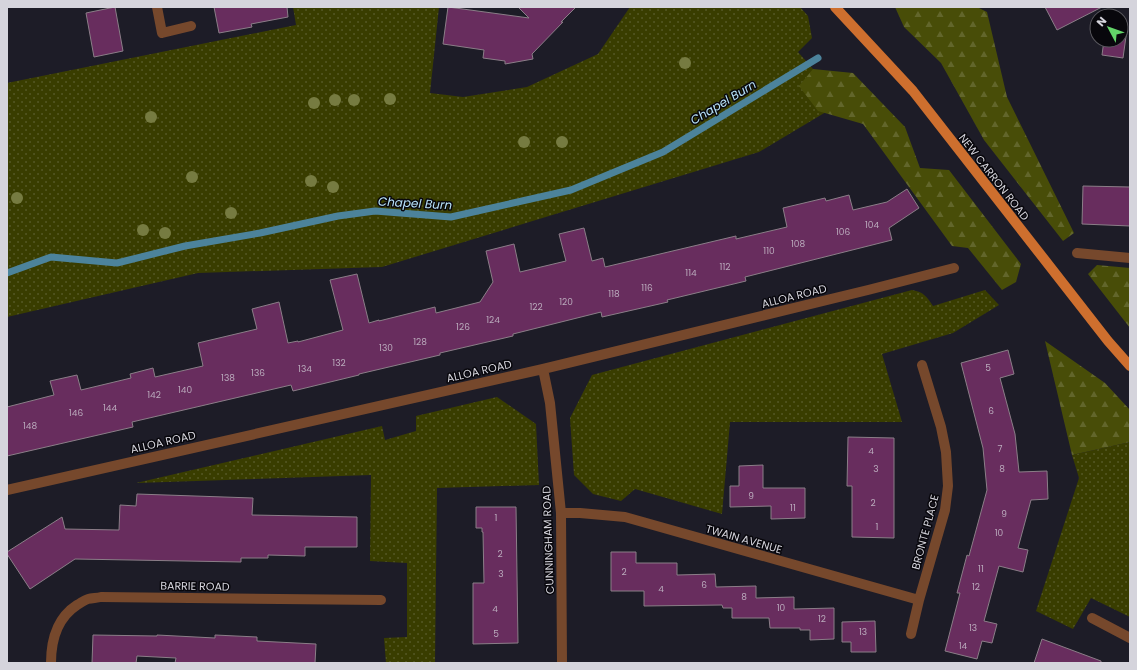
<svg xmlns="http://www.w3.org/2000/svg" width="1137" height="670" font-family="Poppins,sans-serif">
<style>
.grass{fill:url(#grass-dots)}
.forest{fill:url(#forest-firs)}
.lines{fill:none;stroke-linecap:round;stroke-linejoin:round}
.stream{stroke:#4c839b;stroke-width:7}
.building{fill:#682d5e;stroke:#8b7e88}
.minor{stroke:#76482c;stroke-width:10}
.major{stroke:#ce6f2e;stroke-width:10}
.tree{fill:#767b41}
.labels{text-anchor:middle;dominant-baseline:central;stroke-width:3;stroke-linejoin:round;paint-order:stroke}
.number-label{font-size:9px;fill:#baaabc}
.street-label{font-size:11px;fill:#d5d4dc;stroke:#08070c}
.water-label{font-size:12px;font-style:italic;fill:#b8e3fa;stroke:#08070c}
</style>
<defs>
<pattern id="grass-dots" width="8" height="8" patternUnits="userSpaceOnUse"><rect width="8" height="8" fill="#393d00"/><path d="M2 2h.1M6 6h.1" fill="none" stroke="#555825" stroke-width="1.8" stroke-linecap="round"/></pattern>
<pattern id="forest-firs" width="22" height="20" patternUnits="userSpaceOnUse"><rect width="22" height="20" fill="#484d08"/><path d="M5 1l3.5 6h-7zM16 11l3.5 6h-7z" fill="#62662b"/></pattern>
</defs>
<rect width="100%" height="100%" fill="#1d1c27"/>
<path class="grass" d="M293 7H439L430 93 463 97 527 87 598 54 630 7H800L808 16 812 38 798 52 813 69 846 100 759 152 382 267 198 273 7 317V83L296 25Z
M912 290C924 292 927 297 933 306L985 290 999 305 953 333 882 354 902 422H730L722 514 635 489 621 501 593 494 574 475 570 418 592 375Z
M497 397 536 424 539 485 437 488 435 663H386L384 638 407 637V563L370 561 371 475 136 483 382 426 385 440 416 431V416Z
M1130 442V617L1091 598 1073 629 1036 611 1079 478 1072 455Z"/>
<path class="forest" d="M895 7H977L987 12 1007 97 1074 233 1063 241 984 140 941 63 904 27Z
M813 69 853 73 905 127 920 168 949 170 1021 264 1016 282 1002 290 968 248 952 246 863 124 818 111 799 86Z
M1097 265 1130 268V328L1088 274Z
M1045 341 1105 383 1130 410V442L1072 455Z"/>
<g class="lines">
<path class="stream" d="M7 273 51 257 117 263 185 246 260 233 338 216 375 211 451 217 571 190 663 152 818 58"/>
</g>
<path class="building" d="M115 7 123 51 94 57 86 13Z
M214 7H287L288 17 251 24 252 27 219 33Z
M448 7 529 18 518 7H576L561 22H563L532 54 533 59 505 64V61L483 58 484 50 443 44Z
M1045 7H1102L1057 30Z
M1121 28 1127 29 1123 58 1102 55 1104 40H1121Z
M1083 186 1130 187V226L1082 224Z
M907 189 919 208 889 228 892 240 745 277 746 281 667 300 668 302 602 317 601 312 513 334V336L440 353V355L359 374V375L293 391 291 385 132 422 133 427 7 456V407L54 395 50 381 77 375 81 390 131 378 130 374 153 368 155 377 203 366 198 343 257 329 252 309 279 302 288 343 298 341V342L343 330 330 280 357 274 369 323 379 320V321L435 307 436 313 480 302 493 282 486 251 514 244 520 272 566 261 559 234 584 228 592 261 603 258 605 267 736 236V239L787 227 783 208 825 198 826 201 849 195 853 210 887 202Z
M1008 350 1014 374 1000 378 1015 434 1019 472 1047 471 1048 499 1031 500 1018 548 1028 550 1023 572 999 566 984 621 997 624 992 643 982 641 977 659 945 651 960 593H957L967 555 969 556 987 490 983 448 961 363Z
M848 437 894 438V538L852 537V486H847Z
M763 465V488H805V518L771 519V506L730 507V486H739V466Z
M137 494 253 498 252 515 357 517V547H305V556L268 555V558H241V562L75 559 30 589 7 554V552L62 517 65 529 119 530 120 505 136 506Z
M476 507H516L518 643 473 644V583H484L483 532H482V528H476Z
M611 552H636V563H677V575L715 574 716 587 756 586V598L794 597V609L834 608V639L810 640V630H800V628H770L769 618H732V608H723L722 605 644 606V591H611Z
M875 621 876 652H851V642H842V622Z
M93 635 157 636V635L215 638V635L257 637V641L316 644 315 663H175L176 658 137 656 136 663H92Z
M1042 639 1101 661V663H1034Z"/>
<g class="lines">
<path class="minor" d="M157 7 162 33 191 26
M1077 253 1130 258
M543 369 550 403 561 513 562 663
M7 490 543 369 868 290 954 268
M561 513H580L625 517 919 600
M1092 618 1130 638
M911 634 919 600 945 510 948 486 946 452 941 427 922 365
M51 663C51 640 57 618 77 605 81 603 84 600 88 599 92 598 97 598 101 597L381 600"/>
<path class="major" d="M835 7 913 91 1108 341 1130 366"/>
</g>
<g class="tree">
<circle cx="685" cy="63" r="6"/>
<circle cx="390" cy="99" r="6"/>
<circle cx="335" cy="100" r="6"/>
<circle cx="354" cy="100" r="6"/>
<circle cx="314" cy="103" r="6"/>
<circle cx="151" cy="117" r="6"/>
<circle cx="524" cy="142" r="6"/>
<circle cx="562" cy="142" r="6"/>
<circle cx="192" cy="177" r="6"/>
<circle cx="311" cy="181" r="6"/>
<circle cx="333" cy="187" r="6"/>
<circle cx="17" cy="198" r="6"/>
<circle cx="231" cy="213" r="6"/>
<circle cx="143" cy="230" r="6"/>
<circle cx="165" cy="233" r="6"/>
</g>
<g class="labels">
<g class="number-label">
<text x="872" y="225">104</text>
<text x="843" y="232">106</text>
<text x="798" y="244">108</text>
<text x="769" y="251">110</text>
<text x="725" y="267">112</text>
<text x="691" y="273">114</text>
<text x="647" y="288">116</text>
<text x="614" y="294">118</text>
<text x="566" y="302">120</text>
<text x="536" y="307">122</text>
<text x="493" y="320">124</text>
<text x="463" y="327">126</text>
<text x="420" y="342">128</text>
<text x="386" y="348">130</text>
<text x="339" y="363">132</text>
<text x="988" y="368">5</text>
<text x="305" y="369">134</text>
<text x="258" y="373">136</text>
<text x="228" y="378">138</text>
<text x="185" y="390">140</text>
<text x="154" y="395">142</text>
<text x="110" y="408">144</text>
<text x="991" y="411">6</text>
<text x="76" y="413">146</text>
<text x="30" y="426">148</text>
<text x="1000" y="449">7</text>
<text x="871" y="451">4</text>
<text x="876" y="469">3</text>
<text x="1002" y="469">8</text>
<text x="751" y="496">9</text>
<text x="873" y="503">2</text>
<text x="793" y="508">11</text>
<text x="1004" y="514">9</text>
<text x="496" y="518">1</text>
<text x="877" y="527">1</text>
<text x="999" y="533">10</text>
<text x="500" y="554">2</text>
<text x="981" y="569">11</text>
<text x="624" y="572">2</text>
<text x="501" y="574">3</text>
<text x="704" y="585">6</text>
<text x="976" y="587">12</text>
<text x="661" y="589">4</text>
<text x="744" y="597">8</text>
<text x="781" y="608">10</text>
<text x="495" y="609">4</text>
<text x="822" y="619">12</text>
<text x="973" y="628">13</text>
<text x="863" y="632">13</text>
<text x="496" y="634">5</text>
<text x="963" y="646">14</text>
</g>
<g class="street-label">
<text transform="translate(994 177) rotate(52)">NEW CARRON ROAD</text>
<text transform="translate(794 296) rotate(-14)">ALLOA ROAD</text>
<text transform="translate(479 371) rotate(-13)">ALLOA ROAD</text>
<text transform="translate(163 442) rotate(-13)">ALLOA ROAD</text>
<text transform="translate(925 532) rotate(-75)">BRONTE PLACE</text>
<text transform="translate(744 539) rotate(16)">TWAIN AVENUE</text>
<text transform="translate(548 540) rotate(-92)">CUNNINGHAM ROAD</text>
<text transform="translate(195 586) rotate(1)">BARRIE ROAD</text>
</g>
<g class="water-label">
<text transform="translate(723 102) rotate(-31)">Chapel Burn</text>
<text transform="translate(415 203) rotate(3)">Chapel Burn</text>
</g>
</g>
<rect width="1137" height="670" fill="none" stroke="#d5d4dc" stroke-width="16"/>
<g transform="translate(1109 28) rotate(311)"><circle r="19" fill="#08070c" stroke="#5a595f"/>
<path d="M0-3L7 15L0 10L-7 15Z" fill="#63d469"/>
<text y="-6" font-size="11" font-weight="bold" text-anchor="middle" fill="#d5d4dc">N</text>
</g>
</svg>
